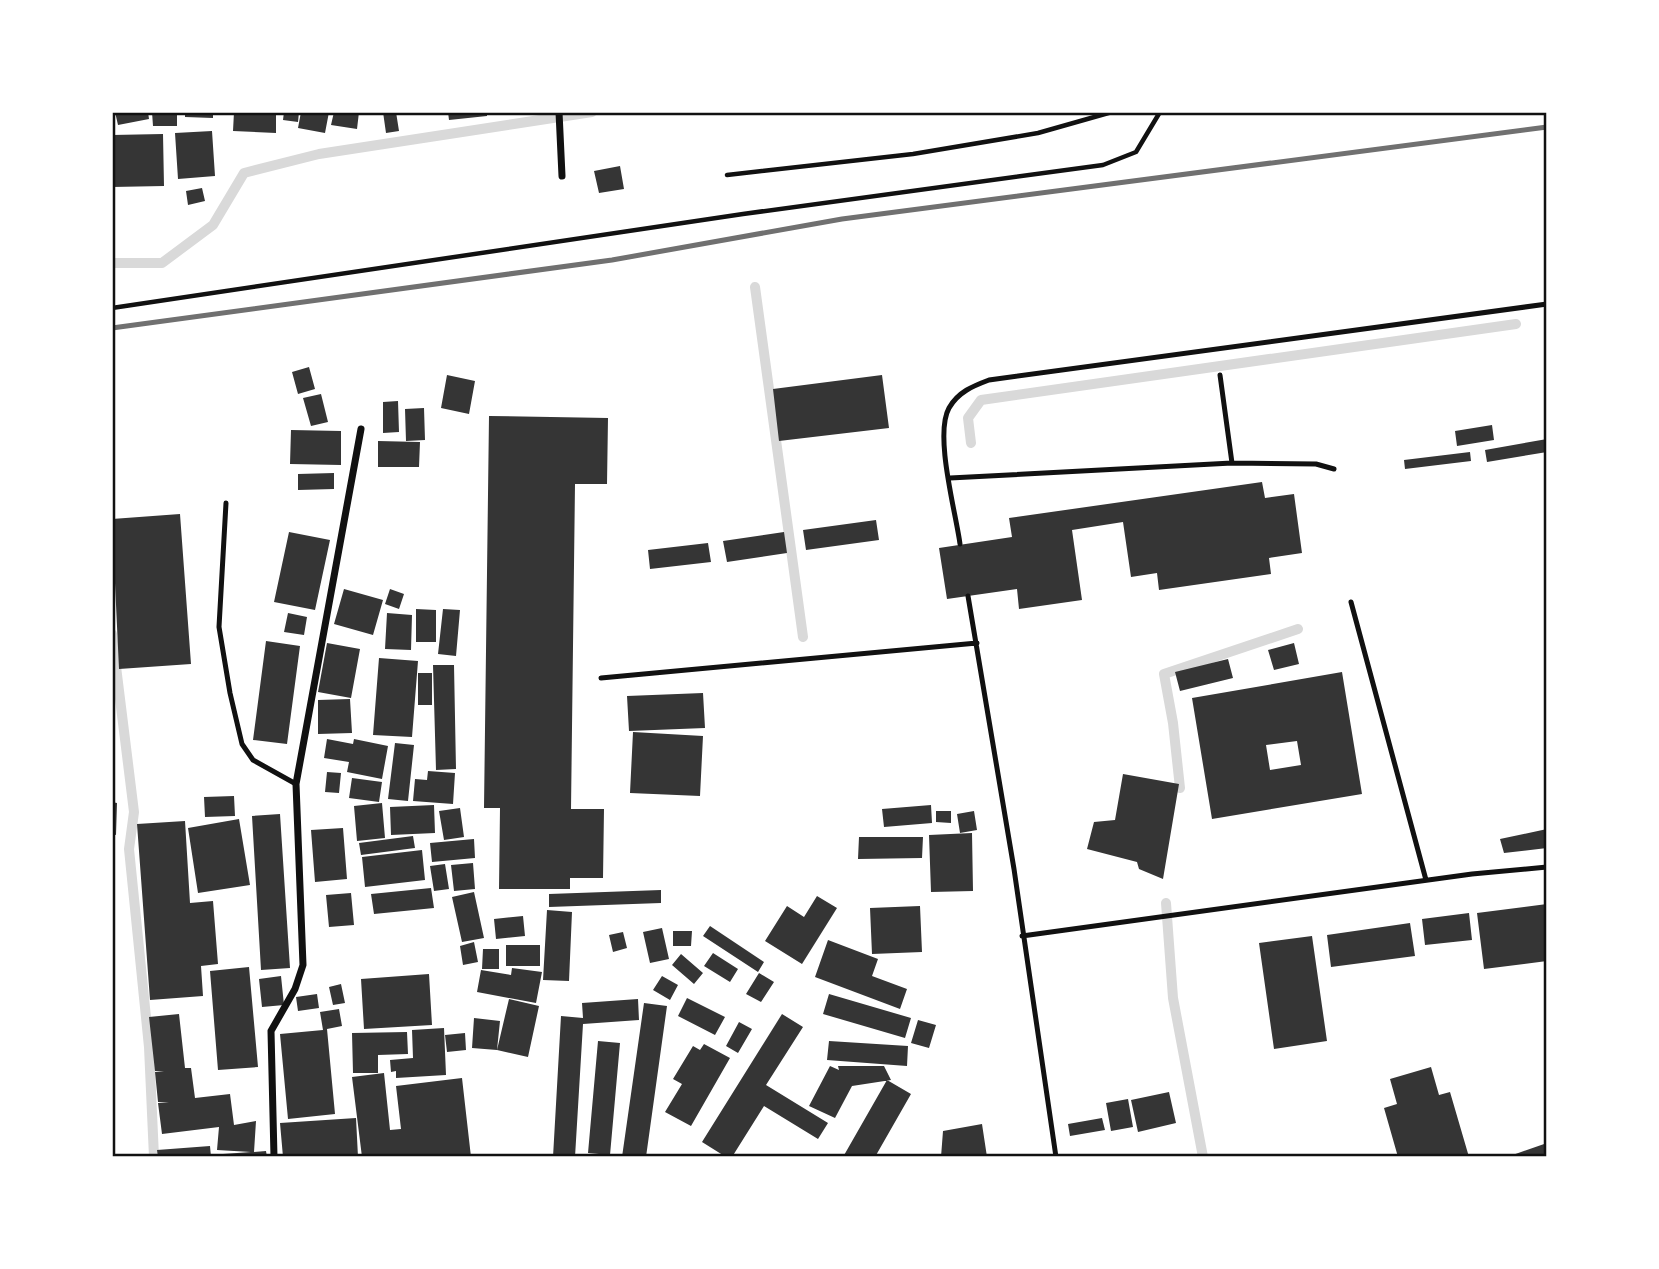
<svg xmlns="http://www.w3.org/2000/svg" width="1659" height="1269" font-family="'Work Sans',sans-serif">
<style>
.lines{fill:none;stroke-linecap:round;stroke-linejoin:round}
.stream{stroke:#d9d9d9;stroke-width:10}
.building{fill:#353535;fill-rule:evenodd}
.path{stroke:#111;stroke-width:4.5}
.service{stroke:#111;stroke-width:5}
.minor{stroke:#111;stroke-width:7}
.rail{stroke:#707070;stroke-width:5}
.neatline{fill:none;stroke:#111;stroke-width:2.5}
</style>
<rect width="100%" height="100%" fill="#fff"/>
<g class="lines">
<path class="stream" d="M112 263H162L213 225 244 173 319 154 592 112
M755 287 803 637
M971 443 968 418 981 400 1516 324
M112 634 134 812 129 849 149 1047 154 1157
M1180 788 1173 723 1164 674 1298 629
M1166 903 1173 998 1203 1157"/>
</g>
<path class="building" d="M115 112H148L149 119 118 125Z
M152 112H177V126H153Z
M185 112H213V118L185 117Z
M234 112H276V133L233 131Z
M284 112H299L298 122 283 120Z
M301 112H329L325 133 298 128Z
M334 112H359L357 129 331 125Z
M383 112H396L399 131 386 133Z
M448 112H487V116L449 120Z
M212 131 215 176 178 179 175 133Z
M163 134 164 186 112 187V135Z
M620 166 624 189 599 193 594 171Z
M202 188 205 201 188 205 186 191Z
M309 367 315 389 298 394 292 372Z
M447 375 475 381 469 414 441 408Z
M882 375 889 428 779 441 773 389Z
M321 394 328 422 311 426 303 398Z
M398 401 399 432 383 433V402Z
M424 408 425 440 406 441 405 409Z
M489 416 608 418 607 484H575L571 809H604L603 878H570V889H499L500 808H484Z
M1492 425 1494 440 1457 446 1455 431Z
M291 430 341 431V465L290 464Z
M1547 439V452L1487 462 1485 450Z
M378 441 420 442 419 467H378Z
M1470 452 1471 461 1405 469 1404 460Z
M334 473V489L298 490V474Z
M1262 482 1265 498 1294 494 1302 553 1269 558 1271 574 1159 590 1157 573 1131 577 1123 522 1072 530 1082 600 1019 609 1017 589 947 599 939 548 1012 537 1009 518Z
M180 514 191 664 119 669 112 519Z
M876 520 879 540 806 550 803 530Z
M289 532 330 540 315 610 274 602Z
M784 532 787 553 727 562 723 541Z
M708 543 711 562 650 569 648 550Z
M344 589 383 600 373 635 334 624Z
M390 589 404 594 399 609 385 604Z
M416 609 436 610V642H416Z
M443 609 460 610 456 656 438 654Z
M288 613 307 617 304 635 284 632Z
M387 613 412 615 411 650 385 649Z
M266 641 300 646 287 744 253 740Z
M327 643 360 649 351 698 318 692Z
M1294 643 1299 664 1274 670 1268 650Z
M379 658 418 661 412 737 373 735Z
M1228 659 1233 678 1180 691 1175 672Z
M433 665H454L456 769 436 770Z
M1342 672 1362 794 1212 819 1192 698ZM1297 741 1301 765 1270 770 1266 745Z
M418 673H432V705H418Z
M703 693 705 728 629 731 627 696Z
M350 699 352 733 318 734V700Z
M633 732 703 736 700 796 630 793Z
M327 739 353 744 354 739 388 746 382 779 347 772 349 762 324 758Z
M395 743 414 745 408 801 388 799Z
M428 771 455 773 453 804 413 801 415 779 427 780Z
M327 772 341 773 339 793 325 792Z
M1123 774 1179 784 1163 879 1139 869 1137 862 1087 849 1094 822 1115 820Z
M352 778 382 782 379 802 349 798Z
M234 796 235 816 205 817 204 797Z
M112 802 117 803 116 835 112 834Z
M382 803 385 838 357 841 354 806Z
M434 805 435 833 391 835 390 807Z
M931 805 932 823 884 827 882 809Z
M460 808 464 837 444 840 439 811Z
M936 811H951V823L936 822Z
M974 811 977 830 960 833 957 814Z
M280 814 290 968 261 970 252 816Z
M239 819 250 885 198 893 188 828Z
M185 821 190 903 213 901 218 964 201 966 203 996 150 1000 137 824Z
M343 828 347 879 315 882 311 830Z
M1547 829V848L1504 853 1500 839Z
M972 833 973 891 931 892 929 835Z
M413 836 415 848 361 855 359 843Z
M859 837H923L922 858 858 859Z
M474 839 475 858 432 862 430 843Z
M422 850 425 880 365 887 362 857Z
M473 863 475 889 454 891 451 865Z
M445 864 449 889 434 891 430 866Z
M431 888 434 908 374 914 371 894Z
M661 890V903L549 907V894Z
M474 892 484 938 462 942 452 897Z
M351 893 354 925 329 927 326 895Z
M817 896 837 908 802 964 765 941 787 906 804 917Z
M1547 904V961L1484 969 1477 913Z
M920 906 922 952 872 954 870 908Z
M547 910 572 912 569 981 543 980Z
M1469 913 1472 940 1425 945 1422 919Z
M523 916 525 936 496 939 494 919Z
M1410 923 1415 956 1331 967 1327 935Z
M710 926 764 962 758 972 703 936Z
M662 928 669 959 650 963 643 932Z
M673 931H692L691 946H673Z
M623 932 627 948 613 952 609 935Z
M1312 936 1327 1041 1274 1049 1259 943Z
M828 940 878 959 872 976 907 989 900 1009 815 977Z
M474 942 478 962 463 965 460 946Z
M506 945H540V966H506Z
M483 949H499V969H482Z
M713 953 738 969 730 982 704 966Z
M681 954 703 973 694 984 672 965Z
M249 967 258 1067 218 1070 210 971Z
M512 968 542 972 536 1003 477 992 481 970 511 975Z
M759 973 774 982 761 1002 746 994Z
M429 974 432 1025 364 1029 361 979Z
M281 976 284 1005 262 1007 259 979Z
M662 976 678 985 670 1000 653 990Z
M341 984 345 1003 333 1005 329 987Z
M317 994 319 1008 298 1011 296 997Z
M829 994 911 1018 905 1038 823 1014Z
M687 998 725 1017 715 1035 678 1016Z
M509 999 539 1006 528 1057 497 1050Z
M638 999 639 1020 583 1024 575 1157H553L561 1016 583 1018 582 1003Z
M644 1003 667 1006 646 1157H622Z
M339 1009 342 1026 327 1029 335 1114 288 1119 280 1034 323 1030 320 1012Z
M179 1014 185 1068H191L195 1098 230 1094 234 1125 256 1121 254 1152 266 1151 267 1157H223V1154L251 1152 217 1150 219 1127 162 1134 158 1103 169 1102H158L155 1072 164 1071H155L149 1017Z
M782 1014 803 1027 766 1085 828 1123 818 1139 764 1106 732 1157H726L702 1142Z
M474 1018 500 1021 497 1050 472 1048Z
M918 1020 936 1025 929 1048 911 1043Z
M739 1022 752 1029 738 1053 726 1046Z
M444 1028 446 1075 396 1078V1071L391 1072 390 1060 413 1058 412 1030Z
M407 1032 408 1054 378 1055V1073H353L352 1033Z
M465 1033 466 1050 447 1052 445 1035Z
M598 1041 620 1043 610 1155 588 1153Z
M829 1041 908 1046 907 1066 827 1060Z
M704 1044 730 1058 691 1126 665 1112 682 1084 673 1079 693 1046 700 1050Z
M830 1066 839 1070 838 1066H884L891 1080 852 1086 835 1118 809 1106Z
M1431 1067 1439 1095 1450 1092 1469 1157H1398L1384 1108 1397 1104 1390 1079Z
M384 1073 390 1130 401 1129 396 1086 462 1078 471 1157H362L352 1077Z
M887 1080 911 1094 875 1157H843Z
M1169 1092 1176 1123 1138 1132 1131 1100Z
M1128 1099 1133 1127 1111 1131 1106 1103Z
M356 1118 358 1157H283L280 1123Z
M1102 1118 1105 1130 1070 1136 1068 1124Z
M982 1124 987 1157H941L943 1131Z
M1547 1143V1157H1507Z
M210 1146 211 1157H158L157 1150Z"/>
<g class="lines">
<path class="path" d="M727 175 913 154 1038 133 1112 112
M112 308 743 214 1103 165 1136 152 1160 112"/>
<path class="service" d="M1220 375 1232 463
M950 478 1232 463 1316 464 1334 469
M226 503 219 627 230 693 242 744 253 760 296 784
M960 544C956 513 934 435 949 408 958 392 973 386 989 380L1547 304
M968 596 1014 869 1056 1157
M1351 602 1426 880
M601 678 977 643
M1022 936 1472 874 1547 867"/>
<path class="minor" d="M559 112 562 176
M274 1157 271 1031 295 989 303 965 296 784 361 429"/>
<path class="rail" d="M112 328 612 260 842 219 1547 127"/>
</g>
<rect width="1659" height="1269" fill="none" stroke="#ffffff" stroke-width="228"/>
<rect x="114" y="114" width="1431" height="1041" class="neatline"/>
</svg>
